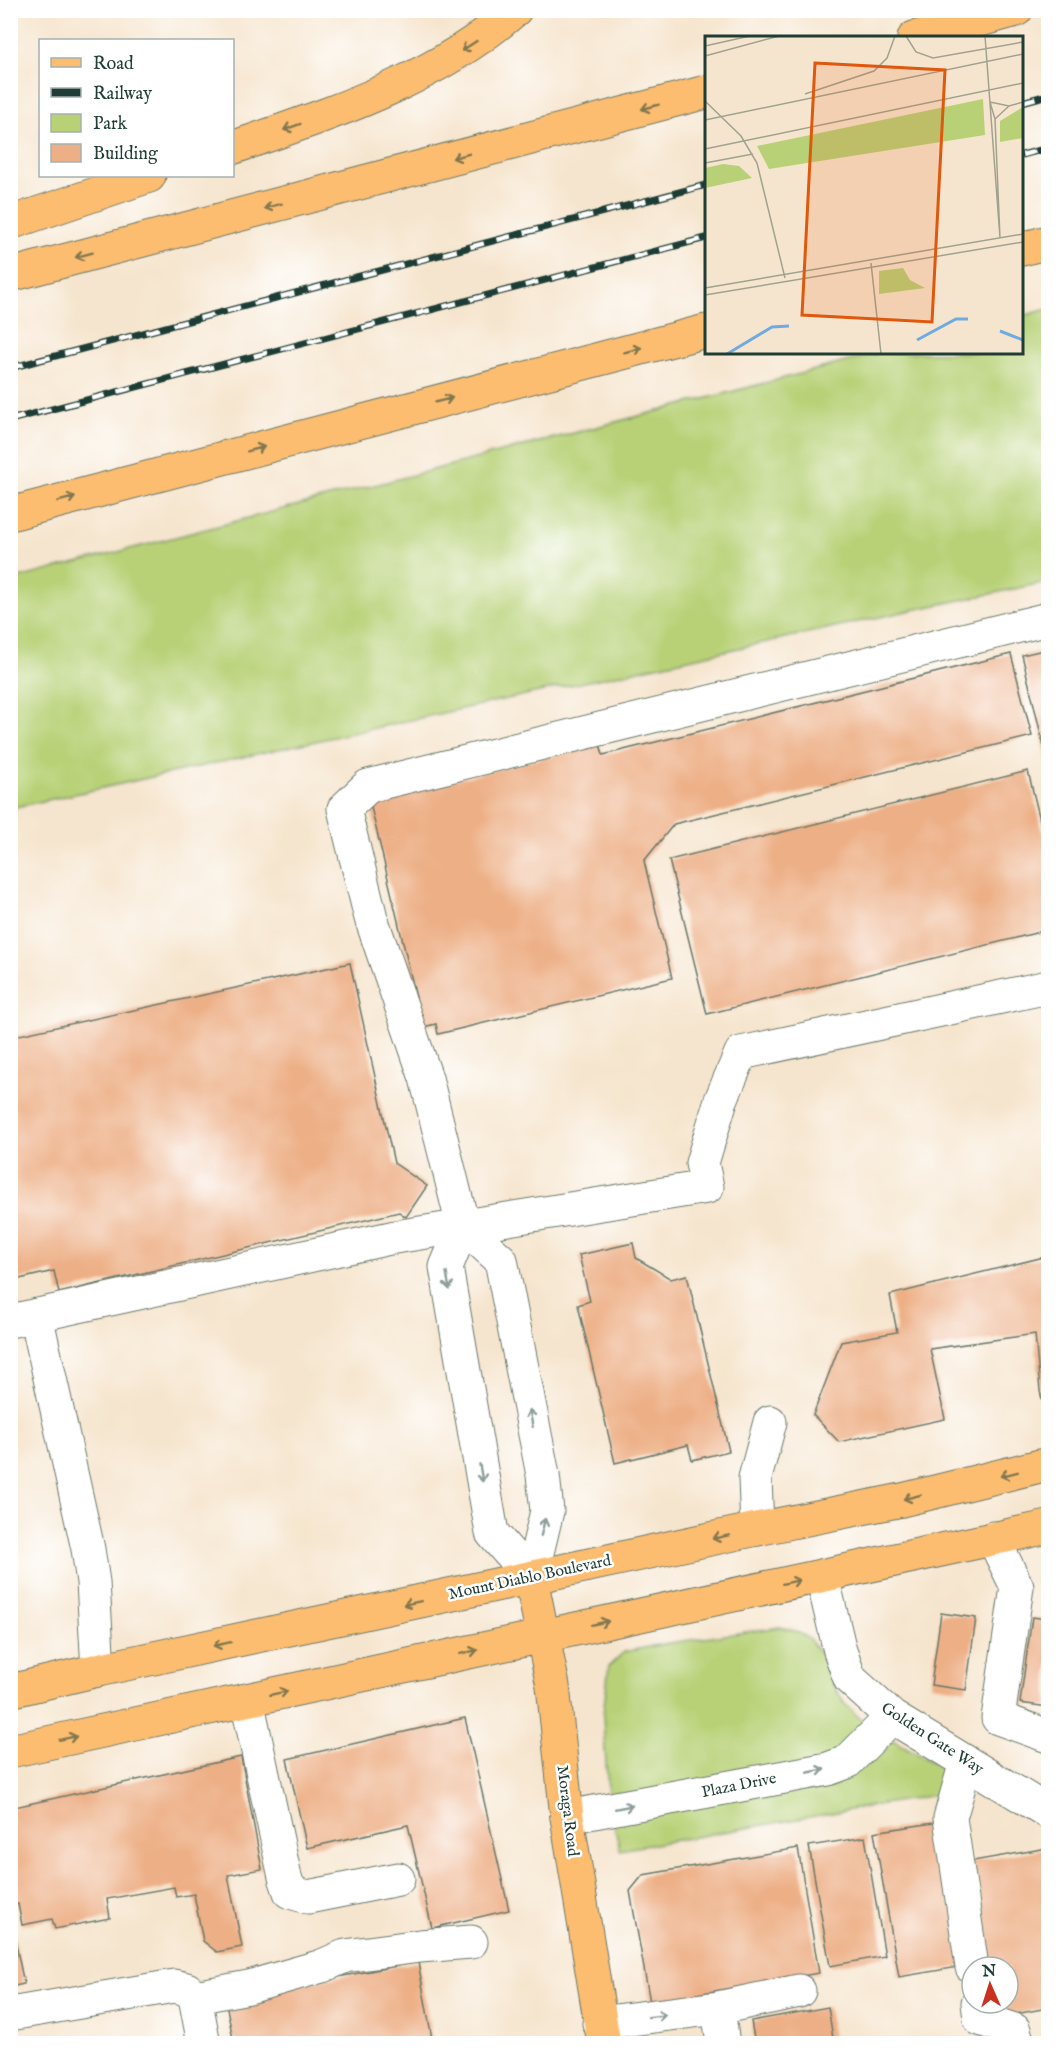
<svg xmlns="http://www.w3.org/2000/svg" width="1059" height="2054" font-family="'IM FELL English',serif">
<style>
.green{fill:#b8d177;stroke:#6c8756;stroke-width:1.5}
.building{fill:#edaf85}
.lines{fill:none;stroke-linecap:round;stroke-linejoin:round}
.minor-casing{stroke:#6a786a;stroke-width:35}
.major-casing{stroke:#6a786a;stroke-width:35}
.highway-casing{stroke:#6a786a;stroke-width:35}
.minor{stroke:#fff;stroke-width:33}
.major{stroke:#fcbd6f;stroke-width:33}
.highway{stroke:#fcbd6f;stroke-width:33}
.rail-casing{stroke:#1f3d34;stroke-width:7}
.rail{stroke:#fff;stroke-width:4.5;stroke-dasharray:14;stroke-linecap:butt}
.oneway{stroke:#82774f}
.oneway2{stroke:#8f9e9a}
.labels{text-anchor:middle;dominant-baseline:central;stroke-width:5;stroke-linejoin:round;paint-order:stroke}
.street-label{font-size:16px;fill:#1f3d34;stroke:#fff}
.inset-river{fill:none;stroke:#6faae0;stroke-width:3}
.inset-road{fill:none;stroke:#a0a290;stroke-width:1.5}
.view{fill:#de580e;fill-opacity:0.15;stroke:#de580e;stroke-width:3}
.inset-edge{fill:none;stroke:#1f3d34;stroke-width:3}
</style>
<rect width="100%" height="100%" fill="#fff"/>
<filter id="ink" filterUnits="userSpaceOnUse"><feTurbulence type="fractalNoise" baseFrequency=".0167" numOctaves="2"/><feDisplacementMap in="SourceGraphic" scale="12" xChannelSelector="R" yChannelSelector="G"/><feConvolveMatrix kernelMatrix="1 2 1 2 8 2 1 2 1" color-interpolation-filters="sRGB"/></filter>
<filter id="wash" filterUnits="userSpaceOnUse"><feTurbulence type="fractalNoise" baseFrequency=".008" numOctaves="4" result="noise"/><feDisplacementMap in="SourceGraphic" scale="24" xChannelSelector="R" yChannelSelector="G"/><feGaussianBlur stdDeviation="1.35" result="paint"/><feColorMatrix in="noise" values="0 0 0 0 0 0 0 0 0 0 0 0 0 0 0 0 0 1.4 0 .05"/><feComposite in="paint" operator="in"/></filter>
<g filter="url(#wash)">
<rect width="100%" height="100%" fill="#f6e5ce"/>
<path class="green" d="M1048 309V582L912 610 11 808V580L880 353 1022 352V316Z
M780 1627 799 1632 810 1640 824 1658 830 1680 845 1704 868 1726 932 1762 992 1785 620 1850 609 1804 604 1736 603 1714 609 1666 624 1652 663 1644Z"/>
<g id="blocks">
<path class="building" d="M1048 649V764L1022 655Z
M1011 654 1032 736 674 824 644 861 672 978 438 1034 436 1024 423 1027 371 807 376 799 600 744 603 755Z
M1028 771 1048 853V930L707 1014 669 860Z
M350 963 394 1163 427 1186 406 1217 399 1212 59 1293 54 1271 15 1280 10 1258V1037Z
M633 1243 636 1258 671 1279 687 1275 729 1451 692 1460 688 1445 615 1463 578 1305 590 1301 579 1255Z
M1048 1256V1403L1043 1404 1040 1391 1035 1334 930 1349 945 1419 839 1442 813 1415 841 1342 897 1332 890 1295Z
M941 1613 976 1618 966 1690 931 1685Z
M1032 1617 1048 1619V1707L1020 1703Z
M465 1718 509 1910 432 1928 408 1825 307 1848 287 1759Z
M241 1757 262 1869 228 1875 242 1947 217 1952 203 1941 194 1894 176 1897 174 1887 107 1899 110 1918 55 1929 52 1919 22 1925 18 1904 10 1906V1808Z
M940 1822 965 1966 899 1977 874 1832Z
M865 1837 885 1956 830 1966 809 1846Z
M798 1848 819 1973 650 2002 630 1891 643 1875Z
M1048 1848V2008L994 2018 991 2003H1008V1967H985L967 1862Z
M10 1915 24 1984 10 1987Z
M418 1962 433 2044H234L225 1998Z
M828 2007 834 2044H755L751 2021Z
M978 2039V2044H957V2042Z"/>
</g>
</g>
<g filter="url(#ink)">
<use href="#blocks" fill-opacity="0" stroke="#6a786a" stroke-width="1.5"/>
<g class="lines">
<defs>
<path id="minor" d="M463 1226 446 1267 492 1533 531 1578
M36 1315 88 1549 93 1582 98 1670
M10 1321 395 1237 707 1187 702 1163 721 1100 741 1053 1048 987
M757 1529 755 1478 770 1422
M993 1538 1017 1587 998 1718 1048 1736
M822 1576 840 1651 850 1679 892 1717 1048 1812
M531 1578 547 1511 543 1475 501 1260 463 1226 426 1078 371 918 344 809 368 786 1048 619
M247 1700 285 1877 290 1892 308 1897 398 1879
M966 1762 950 1818 972 1967
M567 1817 828 1769 847 1762 892 1717
M195 1997 249 1987 322 1966 345 1956 420 1946 471 1942
M978 2003 980 2019 1014 2030 1018 2044
M718 2008 799 1991
M10 2014 174 1986 187 1989 195 1997 204 2044
M599 2023 718 2008 723 2044"/>
<path id="major" d="M531 1578 553 1686 567 1817 604 2044
M10 1691 98 1670 757 1529 902 1500 1048 1464
M10 1751 1048 1527"/>
<path id="highway" d="M914 38 1016 10
M232 148C331 113 435 81 515 10
M10 223 149 176
M1022 249 1048 242
M10 275 706 92
M10 514 706 331"/>
</defs>
<use href="#minor" class="minor-casing"/>
<use href="#major" class="major-casing"/>
<use href="#highway" class="highway-casing"/>
<use href="#minor" class="minor"/>
<use href="#major" class="major"/>
<use href="#highway" class="highway"/>
<defs>
<path id="rail" d="M1022 102 1048 95
M1022 155 1048 148
M10 368 706 185
M10 420 706 238"/>
</defs>
<use href="#rail" class="rail-casing"/>
<use href="#rail" class="rail"/>
</g>
<defs><path id="oneway-shaft" d="M-6 0H5M1.5-3L5.5 0L1.5 3" fill="none" stroke-width="1.6" stroke-linecap="round" stroke-linejoin="round" transform="scale(1.5)"/></defs>
<g class="oneway">
<use href="#oneway-shaft" transform="translate(469 46) rotate(147)"/>
<use href="#oneway-shaft" transform="translate(650 107) rotate(165)"/>
<use href="#oneway-shaft" transform="translate(292 127) rotate(160)"/>
<use href="#oneway-shaft" transform="translate(461 156) rotate(165)"/>
<use href="#oneway-shaft" transform="translate(273 206) rotate(165)"/>
<use href="#oneway-shaft" transform="translate(84 255) rotate(165)"/>
<use href="#oneway-shaft" transform="translate(633 350) rotate(-15)"/>
<use href="#oneway-shaft" transform="translate(444 400) rotate(-15)"/>
<use href="#oneway-shaft" transform="translate(256 449) rotate(-15)"/>
<use href="#oneway-shaft" transform="translate(67 499) rotate(-15)"/>
<use href="#oneway-shaft" transform="translate(1009 1474) rotate(166)"/>
<use href="#oneway-shaft" transform="translate(912 1497) rotate(166)"/>
<use href="#oneway-shaft" transform="translate(721 1537) rotate(168)"/>
<use href="#oneway-shaft" transform="translate(791 1582) rotate(-12)"/>
<use href="#oneway-shaft" transform="translate(412 1603) rotate(168)"/>
<use href="#oneway-shaft" transform="translate(600 1623) rotate(-12)"/>
<use href="#oneway-shaft" transform="translate(222 1644) rotate(168)"/>
<use href="#oneway-shaft" transform="translate(469 1652) rotate(-12)"/>
<use href="#oneway-shaft" transform="translate(279 1693) rotate(-12)"/>
<use href="#oneway-shaft" transform="translate(68 1738) rotate(-12)"/>
</g>
<g class="oneway2">
<use href="#oneway-shaft" transform="translate(448 1281) rotate(80)"/>
<use href="#oneway-shaft" transform="translate(531 1418) rotate(-101)"/>
<use href="#oneway-shaft" transform="translate(481 1473) rotate(80)"/>
<use href="#oneway-shaft" transform="translate(543 1527) rotate(-76)"/>
<use href="#oneway-shaft" transform="translate(816 1771) rotate(-11)"/>
<use href="#oneway-shaft" transform="translate(624 1807) rotate(-11)"/>
<use href="#oneway-shaft" transform="translate(657 2016) rotate(-7)"/>
</g>
</g>
<g class="labels">
<g class="street-label">
<text transform="translate(530 1578) rotate(-12)">Mount Diablo Boulevard</text>
<text transform="translate(932 1739) rotate(33)">Golden Gate Way</text>
<text transform="translate(739 1786) rotate(-11)">Plaza Drive</text>
<text transform="translate(567 1811) rotate(83)">Moraga Road</text>
</g>
</g>
<g transform="translate(705 36)">
<rect width="318" height="318" fill="#f6e5ce"/>
<path d="M278 63 280 99 64 133 52 110ZM318 71V102L295 106V85ZM18 128 34 130 47 142 0 152V132ZM198 232 205 244 220 252 174 258V235Z" fill="#b8d177"/>
<path class="inset-river" d="M295 295 318 304M212 304 251 283H263M22 318 67 291 84 290"/>
<path class="inset-road" d="M201 0 211 16 228 22 318 6M280 0 295 202M0 10 45 0M0 20 74 0M100 58 169 35 182 22 190 0M0 65 36 100 52 127 80 242M285 66 290 83 295 202M285 66 304 70 318 66M290 83 304 70M0 84 318 18M0 113 318 47M0 127 48 118M166 227 176 318M0 252 318 198M0 259 318 206"/>
<path class="view" d="M110 27 240 34 227 286 97 279Z"/>
<rect width="318" height="318" class="inset-edge"/>
</g>
<rect width="1059" height="2054" fill="none" stroke="#fff" stroke-width="36"/>
<rect x="39" y="39" width="195" height="138" fill="#ffffff" stroke="#a5b1ae" stroke-width="1.5"/>
<rect x="51" y="58" width="30" height="9" fill="#fcbd6f" stroke="#a5b1ae" stroke-width="1.5"/>
<text x="93" y="69" font-size="18" fill="#1f3d34">Road</text>
<rect x="51" y="88" width="30" height="9" fill="#1f3d34" stroke="#a5b1ae" stroke-width="1.5"/>
<text x="93" y="99" font-size="18" fill="#1f3d34">Railway</text>
<rect x="51" y="114" width="30" height="18" fill="#b8d177" stroke="#a5b1ae" stroke-width="1.5"/>
<text x="93" y="129" font-size="18" fill="#1f3d34">Park</text>
<rect x="51" y="144" width="30" height="18" fill="#edaf85" stroke="#a5b1ae" stroke-width="1.5"/>
<text x="93" y="159" font-size="18" fill="#1f3d34">Building</text>
<g transform="translate(990 1985) rotate(357)"><circle r="28" fill="#ffffff" stroke="#a5b1ae" stroke-width="1.5"/>
<path d="M0-4.5L10 22L0 15L-10 22Z" fill="#c8321e"/>
<text y="-9" font-size="16" font-weight="bold" text-anchor="middle" fill="#1f3d34">N</text>
</g>
</svg>
